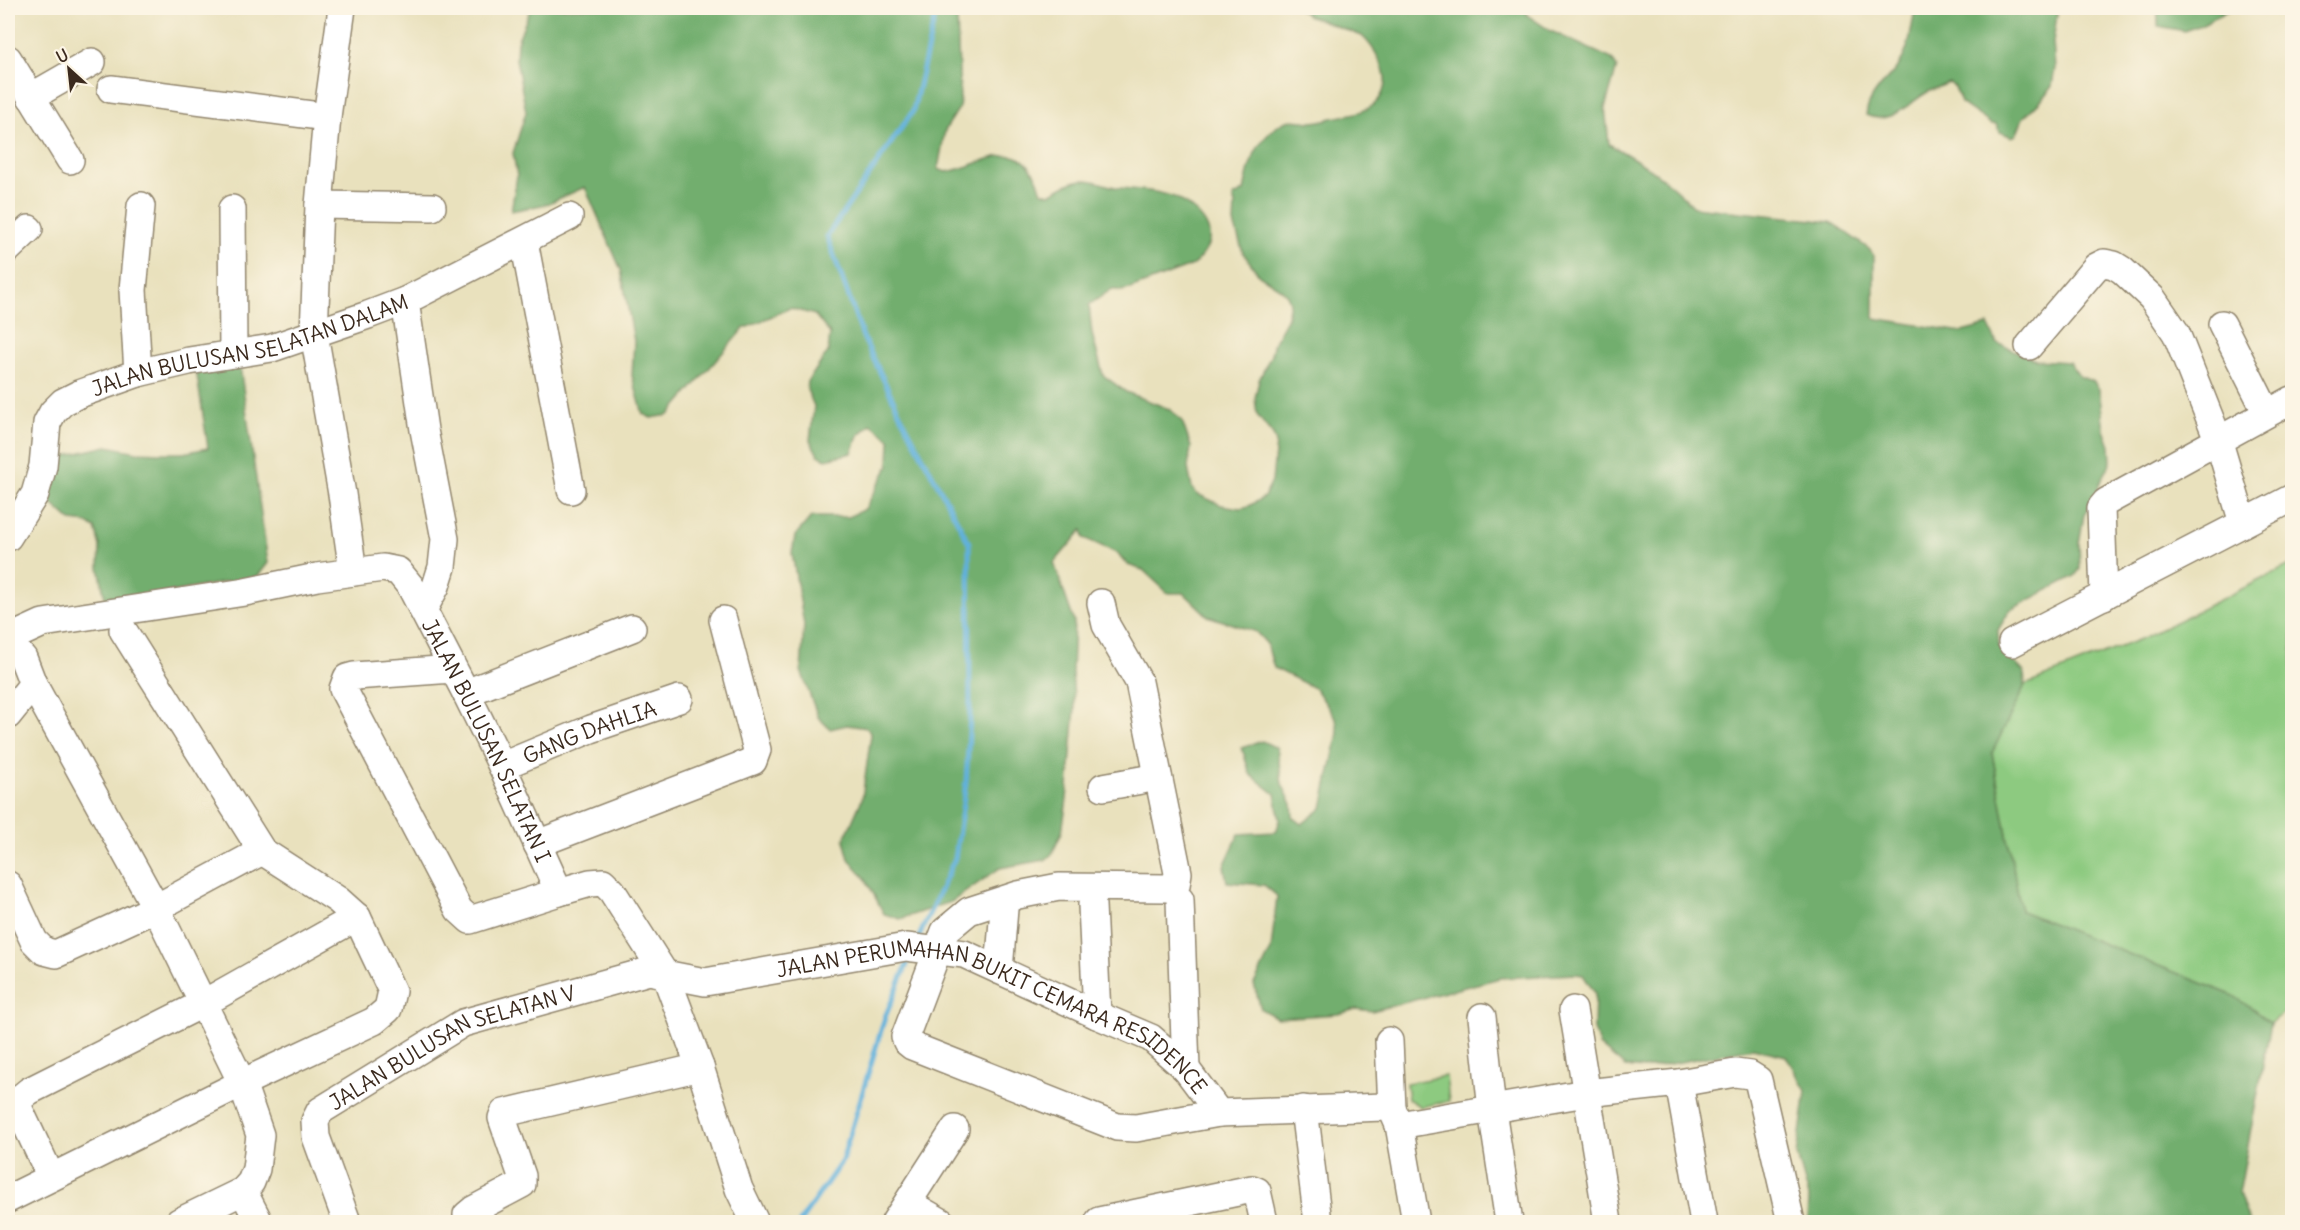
<svg xmlns="http://www.w3.org/2000/svg" width="2300" height="1230" font-family="Delius,sans-serif">
<style>
.green{fill:#8dca80;stroke:#647a4f;stroke-width:1.5}
.forest{fill:#72ae6e;stroke:#566c46;stroke-width:1.5}
.lines{fill:none;stroke-linecap:round;stroke-linejoin:round}
.stream{stroke:#61b1db;stroke-width:5}
.minor-casing{stroke:#92866e;stroke-width:30}
.minor{stroke:#fff;stroke-width:27}
.labels{text-anchor:middle;dominant-baseline:central;stroke-width:6;stroke-linejoin:round;paint-order:stroke}
.street-label{font-size:21px;fill:#3b2a1e;stroke:#fcf5e5}
</style>
<rect width="100%" height="100%" fill="#fcf5e5"/>
<filter id="ink" filterUnits="userSpaceOnUse"><feTurbulence type="fractalNoise" baseFrequency=".0167" numOctaves="2"/><feDisplacementMap in="SourceGraphic" scale="12" xChannelSelector="R" yChannelSelector="G"/><feConvolveMatrix kernelMatrix="1 2 1 2 8 2 1 2 1" color-interpolation-filters="sRGB"/></filter>
<filter id="wash" filterUnits="userSpaceOnUse"><feTurbulence type="fractalNoise" baseFrequency=".008" numOctaves="4" result="noise"/><feDisplacementMap in="SourceGraphic" scale="24" xChannelSelector="R" yChannelSelector="G"/><feGaussianBlur stdDeviation="1.35" result="paint"/><feColorMatrix in="noise" values="0 0 0 0 0 0 0 0 0 0 0 0 0 0 0 0 0 1.4 0 .05"/><feComposite in="paint" operator="in"/></filter>
<g filter="url(#wash)">
<rect width="100%" height="100%" fill="#e9e1bd"/>
<path class="green" d="M2292 564V1006L2271 1023 2234 996 2021 911 1992 753 2025 685 2143 638Z
M1446 1076 1449 1101 1421 1107 1408 1099 1406 1083Z"/>
<path class="forest" d="M531 8H962L957 16 960 100 959 108 945 130 938 169 946 172C988 165 1023 129 1042 192L1050 194C1060 188 1073 180 1084 180 1097 180 1109 187 1121 188 1138 190 1154 190 1171 196 1179 198 1185 203 1191 208 1214 226 1216 245 1193 265L1130 289 1121 291 1112 289 1089 305 1092 334 1103 375 1126 392 1169 409 1182 421 1191 447 1188 468 1192 488 1197 494 1221 505 1240 508 1249 506 1264 497 1272 481 1276 443 1273 435 1257 415 1255 398 1259 380 1271 355 1274 342 1287 319 1290 302 1287 295 1281 289 1259 275 1243 253 1234 223 1235 205 1233 197 1244 191C1249 164 1255 142 1279 125 1290 117 1298 121 1310 122 1317 122 1325 120 1332 118 1355 114 1381 111 1385 84 1387 68 1373 46 1362 36L1307 15 1298 8H1526L1527 15 1551 31 1612 59 1617 67 1605 108 1609 144C1641 162 1669 180 1694 207L1831 222 1869 249 1874 256V318L1962 332 1988 325 1997 343 2036 360 2069 362 2079 376 2094 382 2099 389 2104 430 2110 446 2111 462 2084 515 2079 543 2080 569 2075 576 2010 610 1998 630 1999 647 2024 672 2025 685 1992 753 2021 911 2234 996 2271 1023 2239 1193 2249 1222H1808L1809 1197 1797 1155 1806 1091 1786 1056 1753 1048 1644 1069 1625 1067 1599 1045 1594 1029 1595 993 1583 975 1575 974 1500 978 1372 1011 1356 1009 1339 1014 1277 1018 1261 1009 1254 984 1271 950 1277 896 1264 885 1227 882 1224 866 1239 834 1276 832 1280 820 1275 794 1250 774 1242 748 1262 741 1277 748 1282 784 1292 804 1293 817 1302 824 1322 808 1338 733 1336 719 1316 689 1274 668 1267 644 1256 632 1208 616 1184 593H1168L1143 570 1128 565 1117 553 1084 538 1082 530 1054 563 1074 621 1072 673 1075 709 1067 799 1062 832 1052 854 1045 860 1000 868 951 902 900 919 884 914 865 878 849 859 844 840 862 799 871 735 867 728 847 725 830 729 818 717 801 671 804 625 792 553 795 536 811 517H848L865 509 889 465 890 439 871 424 858 436 852 453 826 459 818 455 810 440 814 406 807 390 808 381 828 352 830 334 815 315 790 308 743 329 669 415 651 418 643 414 632 376 634 341 621 270 585 187 547 204 511 211 517 176 513 153 526 112 516 59 517 42Z
M1915 8H2058L2053 42 2055 68 2052 86 2047 94 2023 118 2016 135 2012 137 2000 132 1996 124H1991L1961 103 1955 87 1949 83C1941 86 1933 89 1926 93 1908 104 1889 126 1866 115 1869 92 1889 81 1900 63 1910 48 1912 25 1915 8Z
M2158 8H2232L2201 25 2184 31 2158 26Z
M239 359 268 563 258 576 108 604 104 594 99 567 100 546 95 528 87 523 71 521 51 503 46 480 52 459 107 446 137 452 161 453H183L208 448 196 369Z"/>
<g class="lines">
<path class="stream" d="M917 941 955 858 966 782 970 717 969 543 902 418 863 337 827 236 913 111 937 8
M800 1222 842 1161 885 1017 911 955"/>
</g>
</g>
<g filter="url(#ink)">
<g class="lines">
<defs>
<g id="minor">
<path d="M342 8 327 117 319 205 314 334 342 494 353 572"/>
<path d="M8 59 70 160"/>
<path d="M111 89 327 117"/>
<path d="M31 97 92 62"/>
<path d="M319 205 432 207"/>
<path d="M232 209 233 354"/>
<path d="M524 241 571 490"/>
<path d="M8 249 29 229"/>
<path d="M405 301 424 430 445 539 442 567 436 586 423 610"/>
<path d="M2222 324 2267 413"/>
<path d="M2029 346 2096 267 2104 263 2114 265 2122 270 2152 298 2176 333 2218 439 2243 523"/>
<path d="M138 373 133 290 141 206"/>
<path id="s1" d="M8 537 35 494 43 466 47 423 53 412 63 402 79 394 138 373 189 361 272 348 368 315 405 301 569 217"/>
<path d="M2104 596 2101 508 2106 502 2292 400"/>
<path d="M1101 603 1106 625 1139 682 1178 873 1176 885 1167 888 1059 887 1018 895 969 911 945 931 905 1037 907 1042 912 1046 1117 1127 1136 1128 1219 1113"/>
<path id="s2" d="M8 639 43 623 245 592 317 577 383 568 398 571 411 587 466 693 502 766 559 892 590 883 603 882 612 891 666 976 700 1067 739 1189 755 1222"/>
<path d="M8 643 23 658 33 684 156 908 242 1083 260 1135 256 1169 251 1182 243 1191 179 1222"/>
<path d="M2012 643 2292 498"/>
<path d="M453 669 354 676 347 678 343 689 459 910 470 920 559 892"/>
<path d="M466 693 632 628"/>
<path d="M8 715 33 684"/>
<path id="s3" d="M502 766 591 729 679 699"/>
<path d="M1103 787 1158 777"/>
<path d="M537 844 753 761 757 750 723 620"/>
<path d="M8 885 34 941 44 951 56 954 156 908 262 851"/>
<path d="M1180 900 1186 1069"/>
<path d="M1092 905 1097 1015"/>
<path d="M999 970 1004 909"/>
<path d="M1573 1010 1608 1222"/>
<path d="M1482 1017 1492 1110 1509 1222"/>
<path d="M1389 1041 1392 1109"/>
<path d="M1679 1083 1704 1222"/>
<path d="M1304 1109 1318 1222"/>
<path d="M1399 1125 1416 1222"/>
<path d="M51 1177 17 1105 18 1100 29 1091 204 1003 357 917"/>
<path d="M243 1191 259 1222"/>
<path d="M8 1199 242 1083 374 1021 388 1009 392 991 357 917 338 900 262 851 123 630"/>
<path d="M908 1203 941 1222"/>
<path d="M1099 1221 1252 1189 1257 1191 1264 1222"/>
<path id="s4" d="M347 1222 316 1137 315 1121 320 1111 463 1023 649 971 705 982 906 947 964 954 1097 1015 1151 1038 1186 1069 1219 1113 1384 1107 1392 1109 1399 1125 1586 1093 1679 1083 1735 1073 1750 1075 1758 1080 1791 1222"/>
<path d="M468 1222 467 1215 473 1210 522 1184V1176L502 1118 504 1113 700 1067"/>
<path d="M895 1222 955 1129"/>
</g>
</defs>
<use href="#minor" class="minor-casing"/>
<use href="#minor" class="minor"/>
</g>
</g>
<g class="labels">
<g class="street-label">
<text stroke="none"><textPath href="#s1" startOffset="346">JALAN BULUSAN SELATAN DALAM</textPath></text>
<text stroke="none"><textPath href="#s3" startOffset="94">GANG DAHLIA</textPath></text>
<text stroke="none"><textPath href="#s2" startOffset="590">JALAN BULUSAN SELATAN I</textPath></text>
<text stroke="none"><textPath href="#s4" startOffset="843">JALAN PERUMAHAN BUKIT CEMARA RESIDENCE</textPath></text>
<text stroke="none"><textPath href="#s4" startOffset="266">JALAN BULUSAN SELATAN V</textPath></text>
</g>
</g>
<rect width="2300" height="1230" fill="none" stroke="#fcf5e5" stroke-width="30"/>
<g transform="translate(69 69) rotate(333)" stroke="#fcf5e5" stroke-width="4.5" paint-order="stroke">
<path d="M0-4.5L10 22L0 15L-10 22Z" fill="#3b2a1e"/>
<text y="-9" font-size="16" font-weight="bold" text-anchor="middle" fill="#3b2a1e">U</text>
</g>
</svg>
